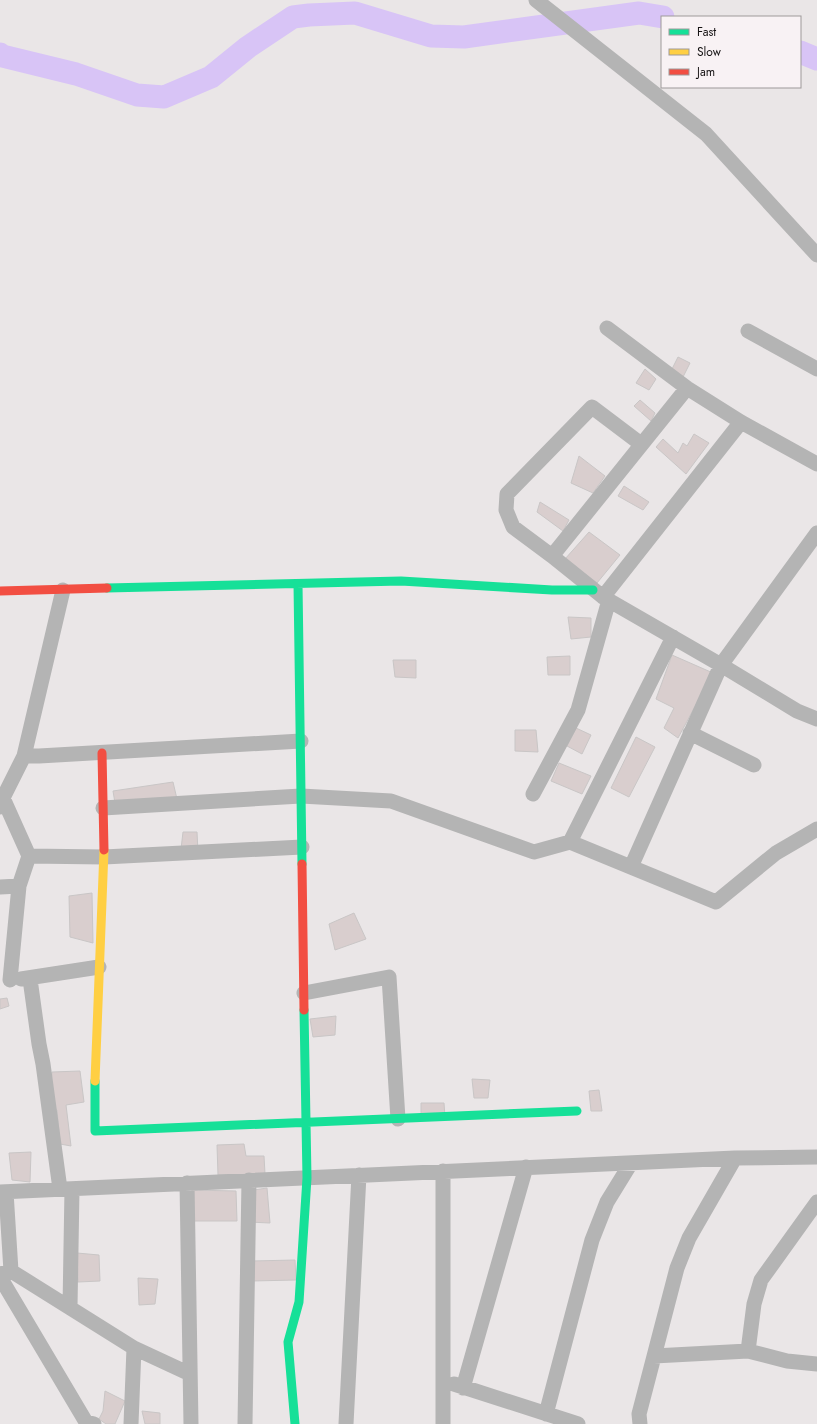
<svg xmlns="http://www.w3.org/2000/svg" width="817" height="1424" font-family="Jost,sans-serif">
<style>
.lines{fill:none;stroke-linecap:round;stroke-linejoin:round}
.river{stroke:#d8c4f6;stroke-width:23}
.building{fill:#d9cece;stroke:#c9c6c6}
.street{stroke:#b4b4b4;stroke-width:15}
.fast{stroke:#16e098;stroke-width:9}
.slow{stroke:#ffcf43;stroke-width:9}
.jam{stroke:#f24e42;stroke-width:9}
</style>
<rect width="100%" height="100%" fill="#eae6e7"/>
<g class="lines">
<path class="river" d="M800 52 817 59
M0 54 2 56 76 74 137 95 164 97 211 77 248 47 293 17 309 15 355 13 431 36 464 37 639 13 663 17"/>
</g>
<path class="building" d="M678 357 690 363 682 379 671 371Z
M645 369 656 379 649 390 636 383Z
M640 400 655 413 651 421 634 406Z
M694 434 709 443 686 474 656 447 663 439 678 453 683 443 687 446Z
M579 456 605 476 593 493 571 483Z
M624 486 649 502 643 510 618 496Z
M540 502 569 520 563 531 537 512Z
M589 532 620 555 597 583 565 559Z
M568 617 591 618V637L571 639Z
M672 655 713 673 678 738 664 728 674 708 656 699Z
M570 656V675H548L547 657Z
M393 660H416V678L395 677Z
M576 728 591 735 582 754 567 746Z
M515 730H536L538 752 515 751Z
M636 737 655 747 629 797 611 788Z
M559 763 591 776 582 794 551 781Z
M173 782 177 799 115 803 113 791Z
M183 832H197L198 852 181 849Z
M92 893 93 943 70 937 69 896Z
M354 913 366 939 335 950 329 924Z
M7 998 9 1006 0 1009V999Z
M336 1016 335 1035 313 1037 310 1019Z
M80 1071 84 1102 66 1105 71 1146 60 1144 57 1110 49 1107 52 1072Z
M472 1079 490 1080 488 1098H474Z
M599 1090 602 1111H591L589 1091Z
M421 1103H444L445 1117 421 1118Z
M244 1144 246 1156H264L265 1174 218 1175 217 1145Z
M31 1152 30 1182 12 1180 9 1153Z
M267 1188 270 1223 248 1222 254 1190Z
M192 1190 236 1191 237 1221H188Z
M77 1253 99 1255 100 1281 78 1282Z
M295 1260 296 1280 252 1281V1261Z
M138 1278 158 1279 155 1304 139 1305Z
M105 1391 125 1401 115 1424H106L99 1419 103 1411Z
M142 1411 160 1413V1424H145Z"/>
<g class="lines">
<path class="street" d="M536 0 706 134 817 255
M607 328 687 388 741 422 817 464
M748 331 817 369
M641 444 592 407 507 494 506 510 513 527 552 556 603 597 721 665 797 711 817 719
M552 556 687 388
M603 597 741 422
M673 637 570 842 716 902 776 853 817 829
M690 733 754 765
M24 756 63 590
M533 794 578 710 609 600
M3 798 29 856
M0 807 3 798 24 756H39L301 741
M103 808 301 796 391 801 534 852 570 842
M631 867 721 665 817 533
M0 887 19 886
M21 979 99 967
M30 979 39 1044 43 1064 60 1189
M10 980 19 886 29 856 104 857 302 847
M304 993 389 977 398 1119
M443 1171V1424
M187 1183 191 1424
M0 1192 735 1158 817 1157
M6 1192 11 1271
M817 1202 761 1280 754 1304 748 1351 787 1361 817 1364
M0 1274 11 1271 134 1348 190 1374
M0 1277 86 1422 94 1424
M70 1307 72 1189
M654 1356 748 1351
M454 1384 578 1424
M463 1388 526 1167
M546 1414 592 1240 607 1202 631 1163
M131 1424 134 1348
M245 1424 249 1180
M346 1424 359 1175
M640 1424 639 1414 677 1268 689 1238 735 1158"/>
<path class="fast" d="M298 584 302 864
M107 588 401 581 552 590H593
M95 1081V1131L577 1111
M295 1424 288 1342 299 1302 307 1178 304 1010"/>
<path class="slow" d="M95 1081 104 850"/>
<path class="jam" d="M0 591 107 588
M102 753 104 850
M302 864 304 1010"/>
</g>
<rect x="661" y="16" width="140" height="72" fill="#f8f2f4" stroke="#9d999a"/>
<rect x="669" y="29" width="20" height="6" fill="#16e098" stroke="#9d999a"/>
<text x="697" y="36" font-size="12" fill="#151313">Fast</text>
<rect x="669" y="49" width="20" height="6" fill="#ffcf43" stroke="#9d999a"/>
<text x="697" y="56" font-size="12" fill="#151313">Slow</text>
<rect x="669" y="69" width="20" height="6" fill="#f24e42" stroke="#9d999a"/>
<text x="697" y="76" font-size="12" fill="#151313">Jam</text>
</svg>
